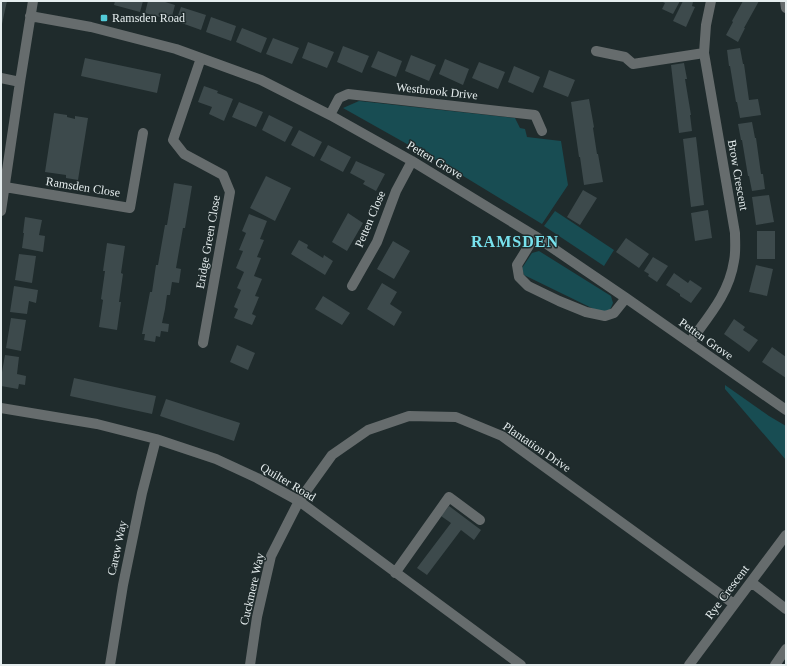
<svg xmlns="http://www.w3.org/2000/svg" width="787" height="666" font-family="'Times New Roman',serif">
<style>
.green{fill:#184d53}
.building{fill:#3d4a4c}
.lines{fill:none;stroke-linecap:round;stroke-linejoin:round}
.minor{stroke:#666c6d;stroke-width:10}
.poi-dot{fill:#52cbd8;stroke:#1f2b2c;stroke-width:1.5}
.labels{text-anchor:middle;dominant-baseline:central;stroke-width:3;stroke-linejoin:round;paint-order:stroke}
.poi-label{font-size:12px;fill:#e5edee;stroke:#1f2b2c;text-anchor:start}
.street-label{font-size:12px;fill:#e5edee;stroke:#1f2b2c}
.district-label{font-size:16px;font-weight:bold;letter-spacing:1px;fill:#78e2ee;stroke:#1f2b2c}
</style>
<rect width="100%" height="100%" fill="#1f2b2c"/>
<path class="green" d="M359 101 515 118 520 128 525 129 527 137 561 141 568 185 542 224 455 171 343 108Z
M555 211 614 250 604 266 544 226Z
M539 251 611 296 613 303 609 312 602 313 524 275 522 268 532 253Z
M725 385 769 416 786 426V460L725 389Z"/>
<path class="building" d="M1 1H7L2 24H1Z
M115 1H143L140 12 114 5Z
M148 1H162L175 5 171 20 145 13Z
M661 1H680L673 14 662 9 665 3Z
M683 1H690L693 2 692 6 695 7 686 27 673 21Z
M743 1H759L744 28H745L738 42 726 35 733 22 732 21Z
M181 7 206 15 201 30 176 21Z
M211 17 236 26 231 41 206 32Z
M242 28 267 38 261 53 236 42Z
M273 38 299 48 292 64 266 54Z
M308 42 334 52 327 68 302 58Z
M343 46 369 56 362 73 337 62Z
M740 48 743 64H744L749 100 758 99 761 115 740 118 737 102H736L730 66H729L727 50Z
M378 51 402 61 396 77 371 67Z
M411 55 436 65 429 81 405 71Z
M85 58 161 74 157 93 81 76Z
M445 59 469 69 463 85 439 74Z
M479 62 505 72 498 89 472 78Z
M684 63 687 79H685L691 115H690L692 131 679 133 671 65Z
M514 66 540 77 533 93 508 82Z
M549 70 575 80 568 97 543 87Z
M204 86 218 91 217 93 233 99 224 121 209 114 212 107 198 102Z
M589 99 594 127 593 128 597 154H598L603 182 584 185 580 157H579L571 102Z
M239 102 263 112 256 127 232 117Z
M54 113 67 115V117L75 119V116L88 118 78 180 66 178V175L45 172Z
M269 115 293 127 285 142 262 130Z
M752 122 755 138H756L761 174H763L765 189 752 191 749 176H748L742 140H741L738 124Z
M299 130 322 142 314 157 291 145Z
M696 137 704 205 691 207 683 139Z
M328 145 351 157 343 172 320 160Z
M356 161 385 174 376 191 363 184 365 181 350 173Z
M266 176 291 188 275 221 250 208Z
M174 183 192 186 185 228H183L176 268 181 269 179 283 172 282 170 295H167L165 309 162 323 169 324 168 332 161 331 160 337 156 336 155 342 144 340 145 334H142L150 292H152L156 265H158L165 225H167Z
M583 190 597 198 580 225 567 217Z
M769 195 774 222 756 225 752 197Z
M708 210 712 238 695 241 691 213Z
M348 213 363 223 347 251 332 242Z
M249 214 267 221 260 239 264 240 257 257 261 258 254 276 262 279 255 296 259 297 252 314 256 316 252 325 234 318 238 309 234 307 241 290 237 288 244 272 236 268 243 251 239 250 246 233 242 231Z
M25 217 42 220 39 235 45 236 43 252 22 248 24 233H23Z
M757 231H775V259H757Z
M626 238 649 254 639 268 616 252Z
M299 240 308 245 307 248 323 258 324 255 333 261 325 275 291 254Z
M393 241 410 251 394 279 377 269Z
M107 243 125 246 121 273 123 274 119 302H121L117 330 99 327 103 300 101 299 105 271H103Z
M19 254 36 256 32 283 15 280Z
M653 257 668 266 657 282 648 276 649 274 644 271Z
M756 265 773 269 767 296 749 292Z
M674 273 688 283 690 280 702 288 691 303 680 296V294L666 285Z
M382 283 397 292 390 304 402 312 394 326 367 309Z
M14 286 38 290 36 303 29 301 27 314 10 312Z
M323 296 350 313 342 325 315 309Z
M11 318 26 320 21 351 6 348Z
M734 319 745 327 743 330 758 340 749 352 724 334Z
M237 345 255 353 248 370 230 362Z
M772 347 786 357V378L762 362Z
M5 355 19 357 17 374 26 376 25 385 19 384 18 389 1 386V372H2Z
M74 378 156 396 152 414 70 396Z
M166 399 240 423 234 441 160 416Z
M449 506 481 530 474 540 461 530 427 575 417 568 451 523 441 516Z"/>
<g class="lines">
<path class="minor" d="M785 1 786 8
M30 16 91 27 176 49 261 80 330 115 412 161 535 236 626 298 786 410
M596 51 625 57 633 64 704 53
M201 58 173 140 184 154 223 175 230 192 203 343
M1 78 20 82
M330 115 339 98 348 94 535 115 542 131
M5 187 130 208 143 133
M1 211 20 82 33 1
M535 236 517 265 519 277 528 286 559 301 586 312 605 316 614 313 626 298
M352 286 377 242 396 191 412 161
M690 342C708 317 729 294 734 261 736 252 735 242 735 233L704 53 706 25 711 1
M1 408 97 424 156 439 216 459 257 478 299 501 521 665
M395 573 449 497 480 520
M751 582 786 609
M110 665 123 585 142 493 156 439
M250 665 257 617 271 556 299 501 332 455 368 430 409 416 456 417 502 436 734 604
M689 665 786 535
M775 665 786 649"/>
</g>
<rect class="poi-dot" x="100" y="14" width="8" height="8" rx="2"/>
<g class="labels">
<g class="poi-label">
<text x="112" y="18">Ramsden Road</text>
</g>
<g class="street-label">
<text transform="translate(437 91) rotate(6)">Westbrook Drive</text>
<text transform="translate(435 160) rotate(31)">Petten Grove</text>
<text transform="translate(738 175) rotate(80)">Brow Crescent</text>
<text transform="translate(83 187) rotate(9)">Ramsden Close</text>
<text transform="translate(370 219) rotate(-67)">Petten Close</text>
<text transform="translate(208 242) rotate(-80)">Eridge Green Close</text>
<text transform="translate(706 339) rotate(35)">Petten Grove</text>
<text transform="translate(537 447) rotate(34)">Plantation Drive</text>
<text transform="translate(288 482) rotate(31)">Quilter Road</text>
<text transform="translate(117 548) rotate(-78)">Carew Way</text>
<text transform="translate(252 589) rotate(-77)">Cuckmere Way</text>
<text transform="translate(727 592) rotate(-53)">Rye Crescent</text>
</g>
<g class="district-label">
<text x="515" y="241">RAMSDEN</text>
</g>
</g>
<rect width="787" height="666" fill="none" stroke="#e5edee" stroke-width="4"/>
</svg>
